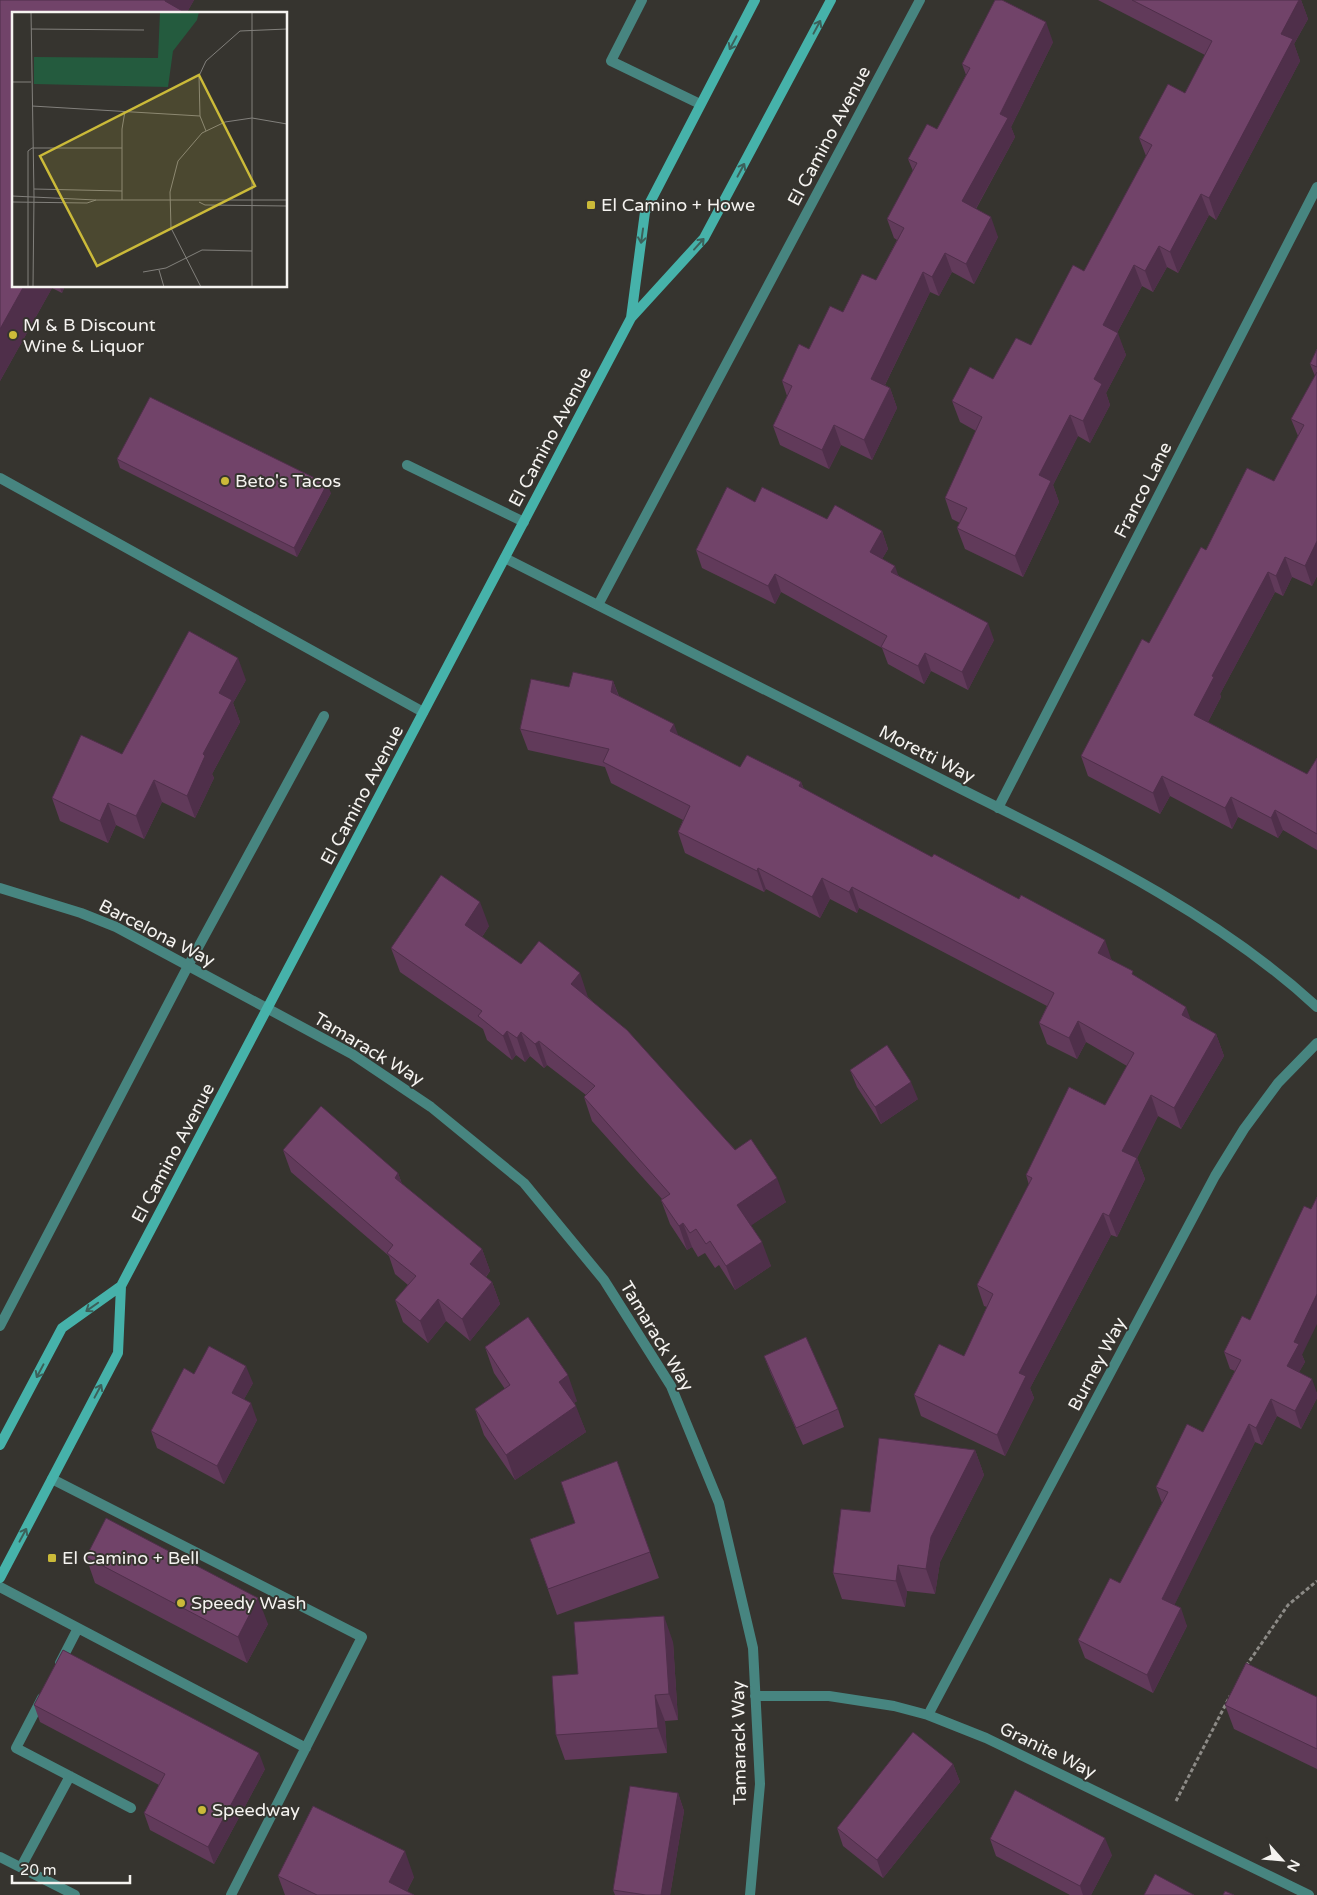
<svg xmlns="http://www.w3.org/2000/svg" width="1317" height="1895" font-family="'Varela Round',sans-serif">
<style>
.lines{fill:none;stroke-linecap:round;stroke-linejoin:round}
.path{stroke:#8c8a86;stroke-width:3;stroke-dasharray:4 2.5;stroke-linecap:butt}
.service{stroke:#478580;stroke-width:10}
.minor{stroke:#478580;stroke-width:10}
.tertiary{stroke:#478580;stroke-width:10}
.secondary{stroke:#46b2aa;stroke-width:10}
.wall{fill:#613a5a}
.shaded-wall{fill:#4f2f4a}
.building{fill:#714369;stroke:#4f2f4a}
.oneway{stroke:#3c605a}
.poi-dot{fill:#cbba39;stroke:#36342f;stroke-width:2}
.labels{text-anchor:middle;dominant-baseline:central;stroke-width:4;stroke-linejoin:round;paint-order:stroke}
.street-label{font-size:18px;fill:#f5f3f0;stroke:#36342f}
.poi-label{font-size:18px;fill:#f5f3f0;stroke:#36342f;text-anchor:start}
.inset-road{fill:none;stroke:#82807c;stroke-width:1}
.view{fill:#cbba39;fill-opacity:0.15;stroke:#cbba39;stroke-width:2.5}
.inset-edge{fill:none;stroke:#f5f3f0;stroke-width:2.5}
</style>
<rect width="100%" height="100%" fill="#36342f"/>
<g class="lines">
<path class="path" d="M1246 1666 1288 1605 1317 1581
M1176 1801 1230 1696"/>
<path class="service" d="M642 0 611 61 700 104
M407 465 524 522
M0 478 423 712
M0 1326 188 966 324 716
M52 1479 362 1637 231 1895
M0 1587 306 1748
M60 1663 78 1628
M42 1698 16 1748 131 1808
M21 1867 70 1776"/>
<path class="minor" d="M505 558C651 632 797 706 943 780 1072 845 1210 908 1317 1007
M598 605 920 0
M998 808 1317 187
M0 888 81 913 116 927 352 1054 431 1107 524 1183 604 1280 671 1386 719 1503 753 1648 760 1784 750 1895
M755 1696H829L894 1706 928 1715 986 1738 1309 1895
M928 1715 1215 1176 1244 1129 1278 1083 1317 1043"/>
<path class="tertiary" d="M0 1857 75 1895"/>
<path class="secondary" d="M631 318 645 212 755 0
M0 1445 62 1328 121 1286
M0 1578 118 1353 121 1286 631 318 704 238 831 0"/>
</g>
<path class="wall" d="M0 0H194L186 14H14V286H65L62 293 52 288 0 381Z
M1098 0H1301L1308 19 1294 44 1300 61 1216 220 1209 215 1178 273 1167 267 1153 292 1142 286 1117 333 1126 355 1106 393 1110 405 1090 443 1078 436 1053 485 1059 502 1023 577 965 549 957 528 960 523 952 519 945 498 976 431 960 422 952 401 993 379 1031 345 1084 271 1146 156 1139 138 1185 93 1205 55Z
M1053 42 1011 127 1015 137 976 209 998 237 974 284 952 272 939 296 930 292 885 385 890 388 897 408 872 460 841 445 829 469 780 445 773 426 787 396 782 381 809 349 843 312 876 280 897 240 894 238 887 219 913 171 908 159 937 129 966 75 962 64Z
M1317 349V576L1312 586 1292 577 1283 596 1275 592 1220 694 1221 697 1208 722 1307 774 1317 758V850L1283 830 1278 838 1238 817 1232 829 1170 796 1160 814 1088 776 1081 756 1206 550 1274 481 1298 436 1291 419 1315 376 1310 364Z
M117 459 331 493 297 557 120 468Z
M755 502 827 519 882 531 888 549 882 559 899 576 994 640 968 690 931 671 924 684 888 664 882 648 781 592 775 604 702 568 696 550Z
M246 680 233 703 240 722 212 774 214 778 195 818 162 802 144 839 116 825 108 843 60 821 52 798 122 754Z
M613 681 619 696 678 735 740 767 801 782 804 789 1112 960 1135 977 1191 1020 1216 1034 1224 1056 1181 1129 1158 1116 1137 1158 1145 1179 1117 1237 1111 1235 1030 1388 1034 1398 1005 1456 921 1416 914 1395 964 1356 987 1307 984 1306 977 1285 1029 1185 1026 1175 1105 1105 1127 1066 1086 1042 1077 1059 1047 1044 1039 1023 1047 1006 859 908 857 913 830 899 820 918 766 889 764 892 685 853 678 832 683 820 611 783 605 767 528 750 520 729 569 687Z
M489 926 482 937 521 964 588 997 786 1202 751 1225 771 1266 735 1290 719 1265 715 1268 705 1253 698 1257 692 1247 687 1250 670 1224 661 1200 662 1199 592 1121 584 1097 586 1095 547 1065 544 1068 530 1056 525 1062 516 1055 512 1060 487 1040 483 1029 400 972 391 948Z
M850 1070 918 1099 881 1124 857 1087Z
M283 1150 398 1173 402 1184 482 1249 490 1271 486 1277 492 1282 500 1304 470 1341 446 1321 428 1343 403 1322 395 1300 408 1285 395 1274 389 1256 291 1172Z
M1311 1209 1302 1355 1305 1362 1299 1372 1317 1393V1398L1301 1429 1277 1416 1262 1445 1255 1442 1174 1605 1187 1626 1153 1693 1085 1658 1078 1640 1120 1583 1162 1503 1156 1487 1203 1432 1235 1371 1230 1369 1224 1352 1250 1320Z
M485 1347 577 1401 574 1403 586 1432 515 1480 484 1435 475 1409 505 1389 494 1373Z
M764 1356 838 1409 844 1427 803 1445 771 1374Z
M194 1374 253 1383 244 1399 257 1420 224 1484 157 1448 151 1431Z
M975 1450 984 1475 940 1562 935 1594 907 1591 905 1607 842 1599 833 1573 870 1512Z
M617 1461 659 1578 557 1615 530 1539 575 1523Z
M86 1557 268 1624 247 1663 95 1583Z
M673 1642 678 1720 665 1721 667 1753 565 1760 556 1735 578 1674Z
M1317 1697V1769L1234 1729 1225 1705Z
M34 1705 265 1769 214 1864 150 1830 144 1813 159 1785 40 1722Z
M953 1764 960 1782 883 1878 843 1846 837 1828Z
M678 1793 684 1811 670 1895H615L613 1890Z
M990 1839 1112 1855 1091 1895H1070L996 1856Z
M278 1876 414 1877 407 1891 414 1895H285Z"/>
<path class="shaded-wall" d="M165 0H194L186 14H169L165 1Z
M1299 0H1301L1308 19 1294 44 1300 61 1216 220 1209 198 1281 34Z
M1046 22 1053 42 1011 127 1015 137 969 221 962 201 1000 114Z
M1201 194 1209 215 1178 273 1170 252Z
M991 217 998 237 974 284 966 264Z
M1159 246 1167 267 1153 292 1145 271Z
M945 253 952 272 939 296 932 277Z
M1134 265 1142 286 1110 346 1103 325Z
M923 272 930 292 878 399 871 379Z
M24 286H51L52 288 0 381V329Z
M59 286H65L62 293Z
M1118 333 1126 355 1106 393 1110 405 1090 443 1083 421 1094 379Z
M890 388 897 408 872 460 864 440Z
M1070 415 1078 436 1053 485 1059 502 1023 577 1015 556 1039 475Z
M834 425 841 445 829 469 822 450Z
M327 484 331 493 297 557 294 548Z
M882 531 888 549 876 569 870 552Z
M1317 541V576L1312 586 1305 566Z
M1285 557 1292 577 1283 596 1276 576Z
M895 566 901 583 891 572Z
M1268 572 1275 592 1220 694 1221 697 1201 735 1194 715 1212 676Z
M775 574 781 592 775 604 768 586Z
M988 623 994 640 968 690 962 672Z
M925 653 931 671 924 684 918 666Z
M238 658 246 680 233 703 240 722 212 774 214 778 195 818 187 796 203 754 219 693Z
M613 681 621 703 611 692Z
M674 724 682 745 670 731Z
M1162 776 1170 796 1160 814 1153 793Z
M154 780 162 802 144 839 136 816Z
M801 782 809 803 799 786Z
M1231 797 1238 817 1232 829 1225 808Z
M108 803 116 825 108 843 100 821Z
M1275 810 1283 830 1278 838 1271 818Z
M758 868 766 889 764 892 757 871Z
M822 878 830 899 820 918 812 897Z
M852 887 859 908 857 913 849 892Z
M480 902 489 926 474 949 465 925Z
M1105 940 1112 961 1098 953Z
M580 973 588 997 580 1008 571 984Z
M1186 1007 1194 1028 1182 1015Z
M1078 1021 1086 1042 1077 1059 1069 1038Z
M507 1031 516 1055 512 1060 503 1036Z
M521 1032 530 1056 525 1062 517 1038Z
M1216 1034 1224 1056 1181 1129 1174 1108Z
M539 1041 547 1065 544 1068 535 1044Z
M911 1082 918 1099 881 1124 875 1107Z
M1151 1095 1158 1116 1130 1172 1122 1151Z
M1137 1158 1145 1179 1117 1237 1109 1216Z
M398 1173 406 1195 395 1178Z
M777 1178 786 1202 746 1229 737 1205Z
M1103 1213 1111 1235 1030 1388 1034 1398 1005 1456 997 1435 1019 1373Z
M683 1223 692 1247 687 1250 679 1226Z
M762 1242 771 1266 735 1290 726 1266Z
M482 1249 490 1271 478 1286 470 1264Z
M492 1282 500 1304 470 1341 462 1319Z
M1317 1294V1324L1302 1355 1305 1362 1293 1383 1287 1366 1294 1342Z
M438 1299 446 1321 428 1343 420 1321Z
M246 1366 253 1383 238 1410 232 1393Z
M568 1375 577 1401 568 1407 559 1382Z
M1312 1379 1317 1393V1398L1301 1429 1295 1411Z
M1271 1399 1277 1416 1262 1445 1256 1428Z
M251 1403 257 1420 224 1484 217 1466Z
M576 1406 586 1432 515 1480 506 1455Z
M1249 1424 1255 1442 1169 1616 1162 1599Z
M975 1450 984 1475 940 1562 935 1594 926 1569 931 1537Z
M898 1565 907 1591 905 1607 896 1581Z
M258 1598 268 1624 247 1663 238 1637Z
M1181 1608 1187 1626 1153 1693 1147 1675Z
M664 1616 673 1642 678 1720 669 1694Z
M655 1695 665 1721 667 1753 658 1728Z
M259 1753 265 1769 214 1864 208 1847Z
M953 1764 960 1782 883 1878 877 1860Z
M678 1793 684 1811 670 1895H661Z
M1105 1838 1112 1855 1091 1895H1083L1080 1886Z
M405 1851 414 1877 405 1895 389 1882Z"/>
<path class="building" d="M0 0H165V1L186 13 185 14H14V286H24L0 329Z
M995 0H1002L1046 22 1000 114 1008 118 962 201 991 217 966 264 945 253 932 277 923 272 871 379 890 388 864 440 834 425 822 450 773 426 792 386 782 381 799 344 809 349 830 306 843 312 862 274 876 280 904 228 887 219 917 163 908 159 927 124 937 129 970 68 962 64Z
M1132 0H1299L1281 34 1293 39 1209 198 1201 194 1170 252 1159 246 1145 271 1134 265 1103 325 1118 333 1094 379 1102 384 1083 421 1070 415 1039 475 1051 481 1015 556 957 528 967 508 945 498 982 417 952 401 970 367 993 379 1016 338 1031 345 1073 265 1084 271 1152 145 1139 138 1168 84 1185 93 1212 41Z
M1317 349V367L1310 364Z
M1317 372V541L1305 566 1285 557 1276 576 1268 572 1212 676 1214 677 1194 715 1307 774 1317 758V834L1275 810 1271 818 1231 797 1225 808 1162 776 1153 793 1081 756 1142 639 1149 643 1201 547 1206 550 1247 468 1274 481 1304 425 1291 419Z
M150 397 327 484 294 548 117 459Z
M727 487 755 502 762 487 827 519 835 505 882 531 870 552 895 566 891 572 988 623 962 672 925 653 918 666 881 647 887 636 775 574 768 586 696 550Z
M189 631 238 658 219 693 232 700 203 754 205 756 187 796 154 780 136 816 108 803 100 821 52 798 81 735 122 754Z
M573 672 613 681 611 692 674 724 670 731 740 767 747 755 801 782 799 786 932 857 934 854 1019 899 1021 895 1105 940 1098 953 1133 971 1132 974 1186 1007 1182 1015 1216 1034 1174 1108 1151 1095 1122 1151 1137 1158 1109 1216 1103 1213 1019 1373 1026 1376 997 1435 914 1395 939 1344 964 1356 993 1294 977 1285 1032 1178 1026 1175 1069 1087 1105 1105 1134 1053 1078 1021 1069 1038 1039 1023 1054 993 852 887 849 892 822 878 812 897 758 868 757 871 678 832 690 806 603 762 609 749 520 729 531 679 569 687Z
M441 875 480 902 465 925 521 964 539 941 580 973 571 984 627 1030 735 1150 751 1139 777 1178 737 1205 762 1242 726 1266 710 1241 706 1244 696 1229 690 1233 683 1223 679 1226 661 1200 670 1194 584 1097 595 1086 539 1041 535 1044 521 1032 517 1038 507 1031 503 1036 478 1016 482 1011 391 948Z
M887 1045 911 1082 875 1107 850 1070Z
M321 1106 398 1173 395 1178 482 1249 470 1264 492 1282 462 1319 438 1299 420 1321 395 1300 416 1276 387 1253 393 1245 283 1150Z
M1317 1197V1294L1294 1342 1299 1344 1287 1366 1312 1379 1295 1411 1271 1399 1256 1428 1249 1424 1162 1599 1181 1608 1147 1675 1078 1640 1110 1578 1120 1583 1168 1492 1156 1487 1187 1424 1203 1432 1241 1360 1224 1352 1242 1316 1250 1320 1304 1206 1311 1209Z
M528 1317 568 1375 559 1382 576 1406 506 1455 475 1409 510 1385 485 1347Z
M806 1337 838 1409 796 1428 764 1356Z
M209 1346 246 1366 232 1393 251 1403 217 1466 151 1431 184 1368 194 1374Z
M879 1438 975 1450 931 1537 926 1569 898 1565 896 1581 833 1573 841 1509 870 1512Z
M617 1461 650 1552 548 1589 530 1539 575 1523 561 1482Z
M106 1518 258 1598 238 1637 86 1557Z
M664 1616 669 1694 655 1695 658 1728 556 1735 552 1676 578 1674 574 1622Z
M63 1650 259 1753 208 1847 144 1813 165 1774 34 1705Z
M1246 1663 1317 1697V1749L1225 1705Z
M913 1732 953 1764 877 1860 837 1828Z
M630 1786 678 1793 661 1895H646L613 1890Z
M1015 1790 1105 1838 1080 1886 990 1839Z
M313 1806 405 1851 389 1882 414 1895H317L278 1876Z
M1155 1874 1194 1895H1144Z
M1225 1891 1234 1895H1223Z"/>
<defs><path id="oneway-shaft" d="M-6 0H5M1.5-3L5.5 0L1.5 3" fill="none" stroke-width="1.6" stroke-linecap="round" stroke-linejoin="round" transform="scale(1.25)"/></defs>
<g class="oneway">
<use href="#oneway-shaft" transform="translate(817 27) rotate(-62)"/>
<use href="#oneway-shaft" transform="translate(733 43) rotate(118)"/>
<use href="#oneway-shaft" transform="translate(741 170) rotate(-62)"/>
<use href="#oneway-shaft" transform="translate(642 236) rotate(98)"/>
<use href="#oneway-shaft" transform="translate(699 244) rotate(-48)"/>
<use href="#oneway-shaft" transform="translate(92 1307) rotate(145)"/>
<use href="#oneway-shaft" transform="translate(40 1371) rotate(118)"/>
<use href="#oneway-shaft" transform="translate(98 1391) rotate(-62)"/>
<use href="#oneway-shaft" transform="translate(23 1535) rotate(-62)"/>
</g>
<g class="poi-dot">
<rect x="586" y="200" width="10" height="10" rx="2.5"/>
<circle cx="13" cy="335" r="5"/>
<circle cx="225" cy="481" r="5"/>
<rect x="47" y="1553" width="10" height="10" rx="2.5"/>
<circle cx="181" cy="1603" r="5"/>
<circle cx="202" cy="1810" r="5"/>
</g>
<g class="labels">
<g class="street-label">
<text transform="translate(829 136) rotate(-62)">El Camino Avenue</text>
<text transform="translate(550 437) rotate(-62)">El Camino Avenue</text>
<text transform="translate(1143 490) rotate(-63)">Franco Lane</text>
<text transform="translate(927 754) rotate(27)">Moretti Way</text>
<text transform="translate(362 795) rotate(-62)">El Camino Avenue</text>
<text transform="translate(157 933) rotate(27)">Barcelona Way</text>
<text transform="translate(369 1049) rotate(31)">Tamarack Way</text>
<text transform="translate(173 1153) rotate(-62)">El Camino Avenue</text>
<text transform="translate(657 1336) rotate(59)">Tamarack Way</text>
<text transform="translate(1097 1364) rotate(-62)">Burney Way</text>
<text transform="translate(739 1743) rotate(-91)">Tamarack Way</text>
<text transform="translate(1048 1750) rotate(26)">Granite Way</text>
</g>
<g class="poi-label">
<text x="601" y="205">El Camino + Howe</text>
<text x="23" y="325">M &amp; B Discount<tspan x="23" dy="21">Wine &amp; Liquor</tspan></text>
<text x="235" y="481">Beto's Tacos</text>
<text x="62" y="1558">El Camino + Bell</text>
<text x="191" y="1603">Speedy Wash</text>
<text x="212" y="1810">Speedway</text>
</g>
</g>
<g transform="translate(12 12)">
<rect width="275" height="275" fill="#36342f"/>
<path d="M148 0H187L185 8 161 39 156 75 22 72V45L146 46Z" fill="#245b3e"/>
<path class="inset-road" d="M19 0 22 184M19 17 132 18M0 70H19M20 94 188 104M194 119 188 104 187 64 194 49 228 19 275 17M20 136H110M22 177 110 179M0 184 84 188H275M16 184V139L20 136M110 188V117L113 99M0 190 75 191 84 188M187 190 193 193 275 194M147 258 152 275M131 260 154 256 190 238 240 239M16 275V184M21 275 22 184M189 275 159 216 158 180 166 149 190 121 213 110 240 106 275 112M240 275V0"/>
<path class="view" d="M187 63 243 174 85 254 28 144Z"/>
<rect width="275" height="275" class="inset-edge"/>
</g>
<g transform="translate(1282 1860) rotate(117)" stroke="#36342f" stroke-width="4" paint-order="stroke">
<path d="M0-4L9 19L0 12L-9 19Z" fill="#f5f3f0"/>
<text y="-8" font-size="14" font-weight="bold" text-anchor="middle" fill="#f5f3f0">N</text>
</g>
<path d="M12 1875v8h118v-8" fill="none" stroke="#f5f3f0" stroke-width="2.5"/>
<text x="20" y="1875" font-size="15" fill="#f5f3f0" stroke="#36342f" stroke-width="4" paint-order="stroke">20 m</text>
</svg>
